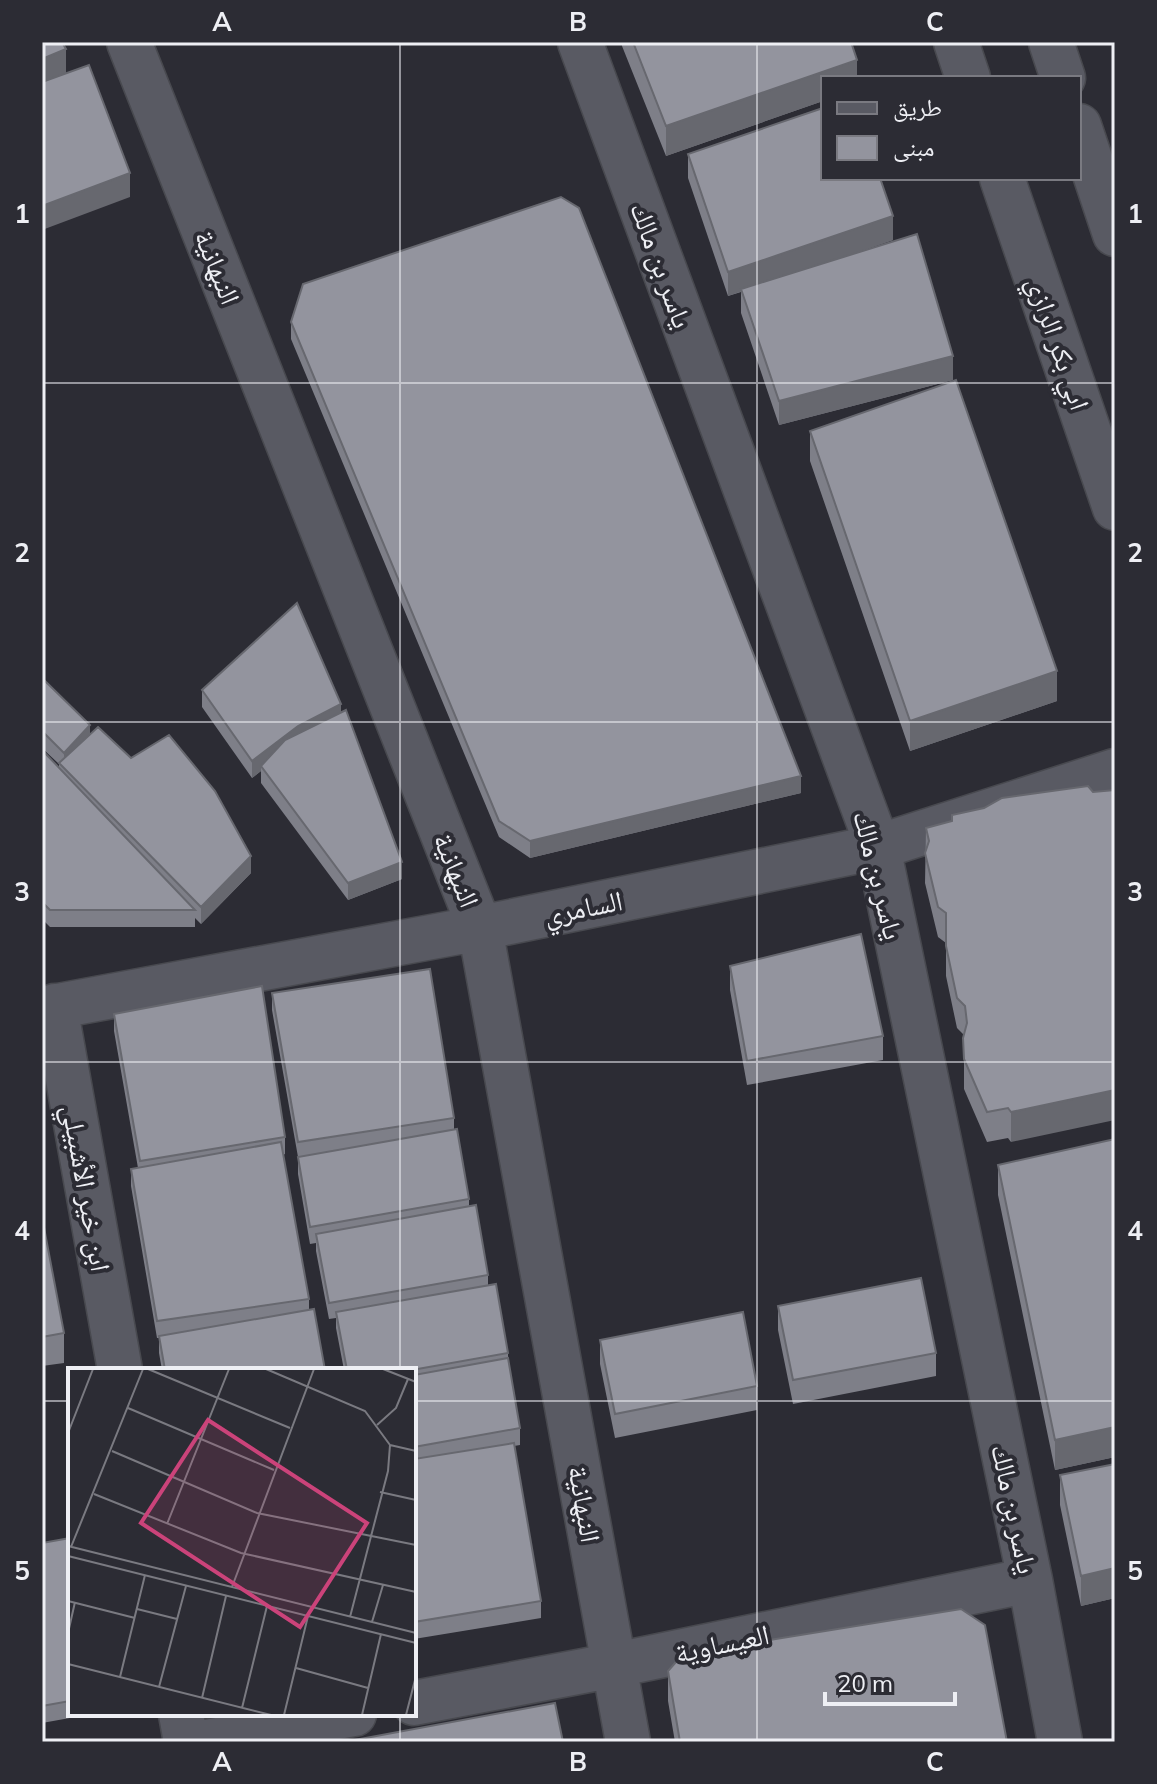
<svg xmlns="http://www.w3.org/2000/svg" width="1157" height="1784" font-family="Mulish,'Noto Naskh Arabic',sans-serif">
<style>
.lines{fill:none;stroke-linecap:round;stroke-linejoin:round}
.minor-casing{stroke:#48494f;stroke-width:47}
.tertiary-casing{stroke:#48494f;stroke-width:47}
.minor{stroke:#595a63;stroke-width:44}
.tertiary{stroke:#595a63;stroke-width:44}
.wall{fill:#7e7f88;fill-rule:evenodd}
.shaded-wall{fill:#67686f}
.building{fill:#93949e;stroke:#67686f;stroke-width:2}
.grid{fill:none;stroke:#eeeff4;stroke-width:2;stroke-opacity:0.55}
.labels{text-anchor:middle;dominant-baseline:central;stroke-width:8;stroke-linejoin:round;paint-order:stroke}
.street-label{font-size:28px;fill:#eeeff4;stroke:#2c2c34}
.inset-road{fill:none;stroke:#7a7a81;stroke-width:2}
.view{fill:#cb437a;fill-opacity:0.15;stroke:#cb437a;stroke-width:4}
.inset-edge{fill:none;stroke:#eeeff4;stroke-width:4}
.neatline{fill:none;stroke:#eeeff4;stroke-width:3}
.grid-label{font-size:26px;text-anchor:middle;font-weight:bold;fill:#eeeff4}
</style>
<rect width="100%" height="100%" fill="#2c2c34"/>
<g class="lines">
<defs>
<path id="minor" d="M129 42 480 928 628 1742
M580 42 878 847 1030 1580 1060 1742
M55 1006 120 1370
M42 1009 480 928 878 847 1115 771
M414 1703 615 1665 1030 1580
M181 1714 186 1742
M206 1742 354 1714"/>
<path id="tertiary" d="M956 42 968 78
M1051 42 1063 78
M1079 126 1115 234
M1002 178 1115 508"/>
</defs>
<use href="#minor" class="minor-casing"/>
<use href="#tertiary" class="tertiary-casing"/>
<use href="#minor" class="minor"/>
<use href="#tertiary" class="tertiary"/>
</g>
<path class="wall" d="M622 42H851L857 78H823V101L666 156 622 46Z
M688 154 893 240 829 262 953 380 779 425 741 313V292L728 296 688 178Z
M291 322 801 793 530 858 499 837 291 339Z
M810 431 1057 701 910 751 810 461Z
M42 682 90 735 251 873 201 924 195 918V927H50L42 919ZM44 750 59 764V768L44 752Z
M202 690 341 712 402 879 348 900 261 783V771L252 778 202 707Z
M1088 786 1011 1142 1008 1138 987 1142 964 1089V1035L957 1028 946 976V943L938 937 925 883 926 828Z
M730 966 883 1036V1060L747 1085 730 990Z
M272 993 454 1118V1130L469 1199V1206L488 1275V1285L508 1353V1360L520 1428V1445L514 1446 541 1601V1618L414 1639V1370H344L336 1328V1318L329 1319 316 1251V1243L310 1244 298 1174V1157L272 1010Z
M114 1014 285 1137V1154L283 1155 309 1299V1310L325 1370H162L159 1353V1338H157L131 1186V1169L138 1168 114 1031Z
M1115 1139V1457L1055 1470 998 1195V1165Z
M42 1217 64 1333V1363L42 1366Z
M778 1306 936 1353V1376L793 1404 778 1330Z
M600 1340 757 1386V1410L615 1438 600 1364Z
M1115 1464V1598L1081 1606 1060 1505V1475Z
M70 1538V1714H92L42 1723V1543Z
M668 1671 1007 1742H675L668 1701Z"/>
<path class="shaded-wall" d="M66 49V73L42 83V59Z
M857 60V78H823V101L666 156V126Z
M130 173V197L42 230V206Z
M893 216V240L728 296V272Z
M953 356V380L779 425V401Z
M1057 671V701L910 751V721Z
M341 704V721L261 766V771L252 778V761L298 726Z
M90 725V741L64 769V753Z
M801 776V793L530 858V841Z
M251 856V873L201 924V907Z
M402 862V879L348 900V883Z
M1115 1090V1120L1011 1142V1112Z
M1115 1427V1457L1055 1470V1440Z
M1115 1568V1598L1081 1606V1576Z"/>
<path class="building" d="M42 42H62L66 49 42 59Z
M633 42H851L857 60 666 126Z
M89 65 130 173 42 206V82Z
M823 108V178H880L893 216 728 272 688 154Z
M561 197 579 208 801 776 530 841 499 821 291 322 303 284Z
M917 234 953 356 779 401 741 289Z
M956 380 1057 671 910 721 810 431Z
M297 603 341 704 298 726 252 761 202 690Z
M44 680 90 725 64 753 42 731V682Z
M346 710 402 862 348 883 261 766 285 740Z
M98 727 131 758 169 735 215 791 251 856 201 907 59 763Z
M43 751 195 910H50L42 902Z
M1088 786 1093 792 1115 790V1090L1011 1112 1008 1108 987 1112 964 1059 963 1038 967 1023 965 1006 957 998 946 946V913L938 907 925 853 929 841 926 828 952 821V815L984 808 1002 798Z
M861 934 883 1036 747 1061 730 966Z
M430 969 454 1118 298 1142 272 993Z
M262 986 285 1137 140 1161 114 1014Z
M457 1129 469 1199 310 1227 298 1157Z
M1115 1139V1427L1055 1440 998 1165Z
M281 1142 309 1299 157 1321 131 1169Z
M476 1205 488 1275 329 1303 316 1234Z
M42 1217 64 1333 42 1337Z
M921 1278 936 1353 793 1380 778 1306Z
M496 1284 508 1353 412 1370H347L336 1312Z
M314 1309 325 1370H165L159 1336Z
M743 1312 757 1386 615 1414 600 1340Z
M508 1358 520 1428 414 1447V1375Z
M514 1443 541 1601 414 1622V1459Z
M1115 1464V1568L1081 1576 1060 1475Z
M70 1538V1701L42 1706V1543Z
M961 1609 985 1625 1007 1742H680L668 1671 683 1654Z
M555 1703 563 1742H344Z"/>
<path class="grid" d="M400 42V1370M757 42V1742M42 383H1115M42 722H1115M42 1062H1115M42 1401H70M414 1401H1115M400 1714V1742"/>
<g class="labels">
<g class="street-label">
<text transform="translate(662 265) rotate(70)">ياسر بن مالك</text>
<text transform="translate(218 267) rotate(68)">النبهانية</text>
<text transform="translate(1059 343) rotate(71)">ابي بكر الرازي</text>
<text transform="translate(457 870) rotate(68)">النبهانية</text>
<text transform="translate(879 875) rotate(76)">ياسر بن مالك</text>
<text transform="translate(583 907) rotate(-11)">السامري</text>
<text transform="translate(87 1188) rotate(80)">ابن خير الأشبيلي</text>
<text transform="translate(585 1504) rotate(80)">النبهانية</text>
<text transform="translate(1015 1509) rotate(78)">ياسر بن مالك</text>
<text transform="translate(722 1643) rotate(-12)">العيساوية</text>
</g>
</g>
<g transform="translate(68 1368)">
<rect width="348" height="348" fill="#2c2c34"/>
<path class="inset-road" d="M80 1 222 60M198 1 297 43 322 77M315 1 348 14M60 40 206 102M309 57 328 40 340 11M0 65 25 1M322 77 348 83M44 83 189 145 348 177M312 124 348 132M26 126 173 185 348 224M99 156 161 1M0 178 348 265M3 179 75 1M0 188 348 275M164 219 246 1M0 233 67 250M69 241 109 251M282 249 320 103 322 77M304 254 315 217M0 265 7 234M0 296 203 347M228 300 300 320M52 309 77 207M91 319 118 218M134 330 158 228M174 340 199 238M216 347 240 248M294 347 313 266M338 347 348 308"/>
<path class="view" d="M140 52 299 155 232 259 73 155Z"/>
<rect width="348" height="348" class="inset-edge"/>
</g>
<rect width="1157" height="1784" fill="none" stroke="#2c2c34" stroke-width="88"/>
<rect x="821" y="76" width="260" height="104" fill="#2c2c34" stroke="#7a7a81" stroke-width="2"/>
<rect x="837" y="102" width="40" height="12" fill="#595a63" stroke="#7a7a81" stroke-width="2"/>
<text x="893" y="116" font-size="24" fill="#eeeff4">طريق</text>
<rect x="837" y="136" width="40" height="24" fill="#93949e" stroke="#7a7a81" stroke-width="2"/>
<text x="893" y="156" font-size="24" fill="#eeeff4">مبنى</text>
<path d="M825 1692v12h130v-12" fill="none" stroke="#eeeff4" stroke-width="4"/>
<text x="837" y="1692" font-size="24" fill="#eeeff4" stroke="#2c2c34" stroke-width="6" paint-order="stroke">20 m</text>
<rect x="44" y="44" width="1069" height="1696" class="neatline"/>
<g class="grid-label">
<text x="222" y="31">A</text>
<text x="578" y="31">B</text>
<text x="935" y="31">C</text>
<text x="22" y="223">1</text>
<text x="1135" y="223">1</text>
<text x="22" y="562">2</text>
<text x="1135" y="562">2</text>
<text x="22" y="901">3</text>
<text x="1135" y="901">3</text>
<text x="22" y="1240">4</text>
<text x="1135" y="1240">4</text>
<text x="22" y="1580">5</text>
<text x="1135" y="1580">5</text>
<text x="222" y="1771">A</text>
<text x="578" y="1771">B</text>
<text x="935" y="1771">C</text>
</g>
</svg>
